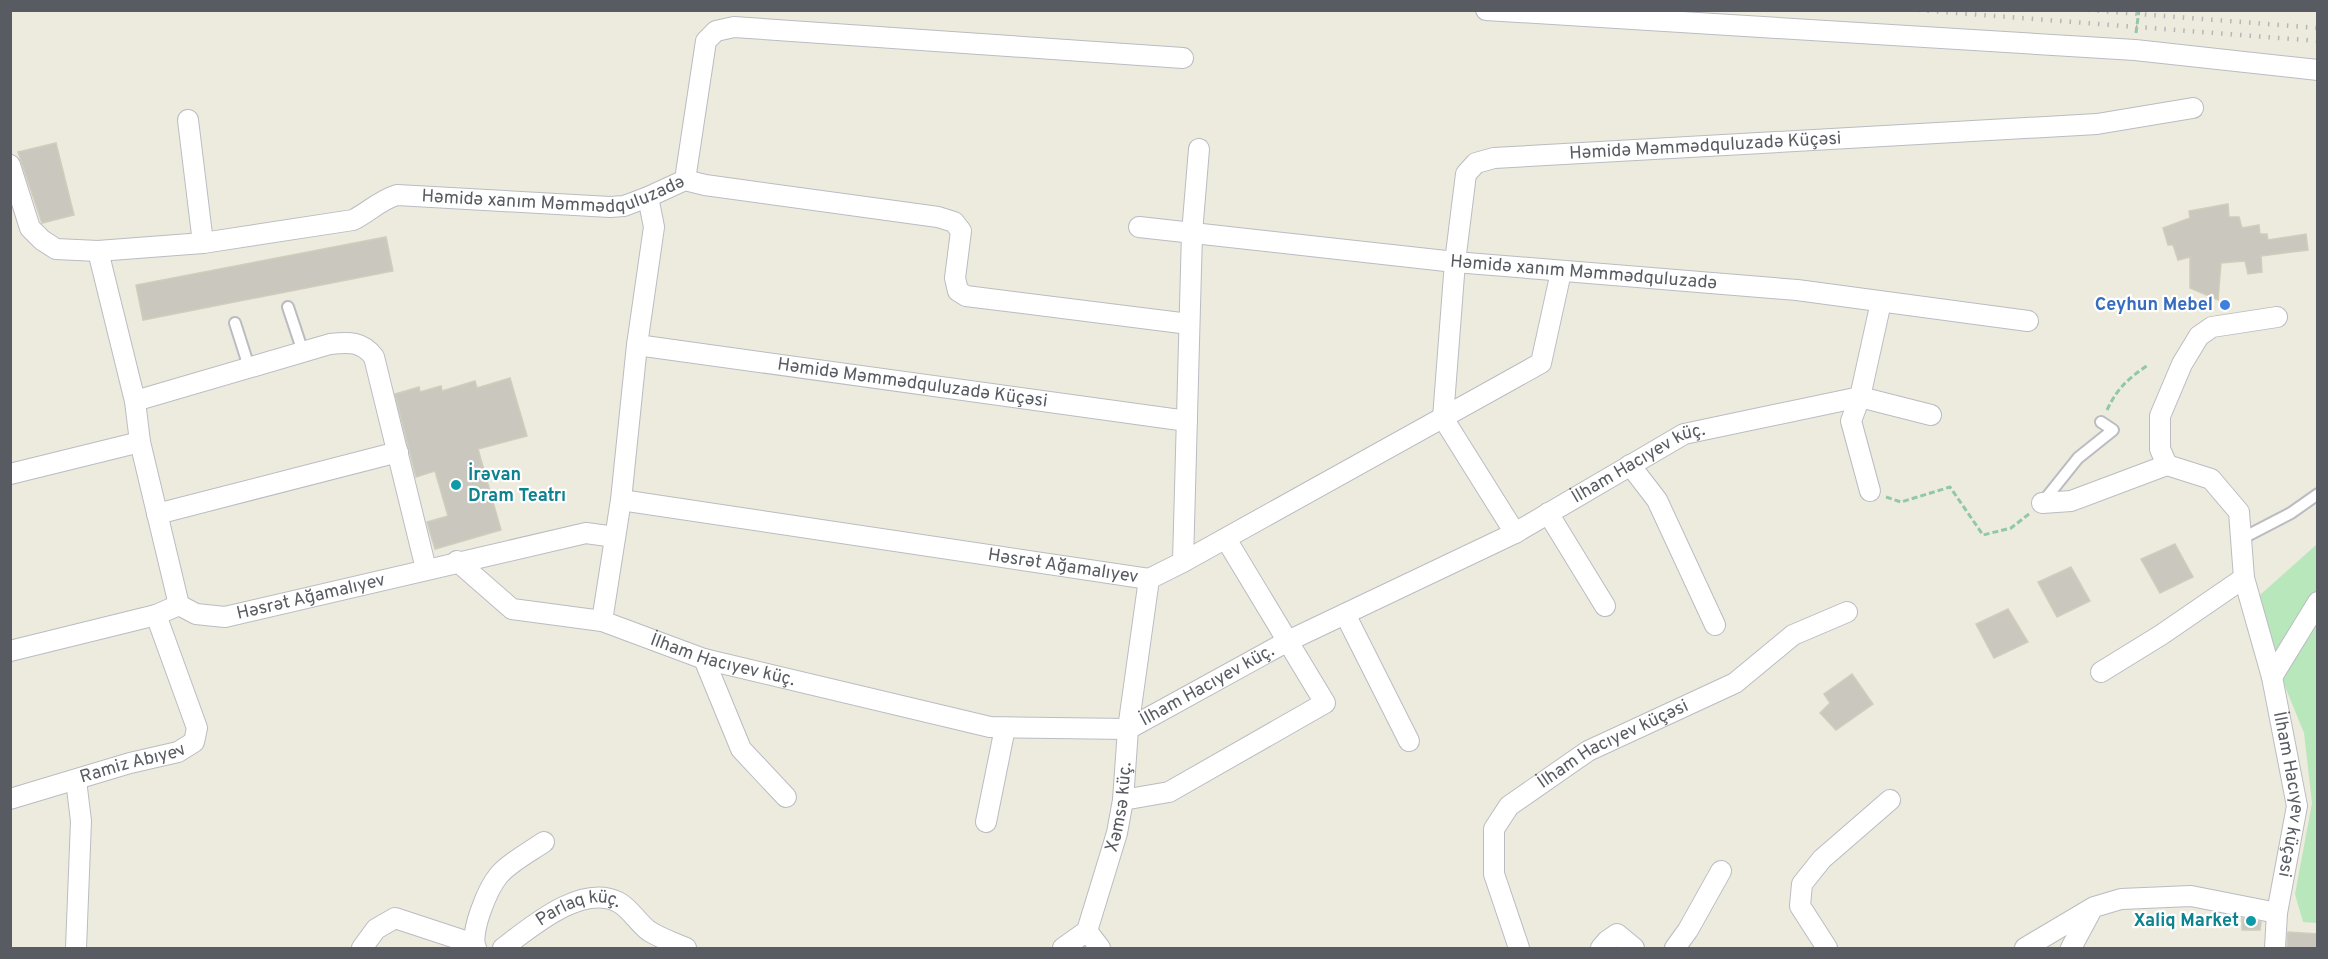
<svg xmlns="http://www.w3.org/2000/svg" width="2328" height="959" font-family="Overpass,sans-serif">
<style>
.green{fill:#b8e7bc}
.building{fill:#c9c7be;stroke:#d1cdbd;stroke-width:1.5}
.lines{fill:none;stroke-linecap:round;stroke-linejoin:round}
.lane-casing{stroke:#babcc2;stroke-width:14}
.street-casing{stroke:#babcc2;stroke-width:22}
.path{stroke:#91c8a6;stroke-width:3;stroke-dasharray:6 3;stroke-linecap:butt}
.lane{stroke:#fff;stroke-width:10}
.street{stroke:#fff;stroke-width:20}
.rail{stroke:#b5b6b6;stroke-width:4.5;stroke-dasharray:1.5 8;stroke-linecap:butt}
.shop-dot{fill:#3f7fe0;stroke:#fff;stroke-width:2}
.culture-dot{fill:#0f9aa8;stroke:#fff;stroke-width:2}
.labels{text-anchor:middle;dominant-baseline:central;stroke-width:4.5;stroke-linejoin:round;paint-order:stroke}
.street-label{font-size:18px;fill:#585b61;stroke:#fff}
.shop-label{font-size:18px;font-weight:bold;fill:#366cbe;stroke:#fff;text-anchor:end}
.culture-label{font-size:18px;font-weight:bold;fill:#0d838f;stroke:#fff;text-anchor:start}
</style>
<rect width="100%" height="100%" fill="#edebde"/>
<path class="green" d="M2317 544V923L2303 922 2295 894 2312 803 2304 733 2251 603Z"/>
<path class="building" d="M56 143 74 215 42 223 18 152Z
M2228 204 2229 217H2239L2242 228 2259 225 2260 234H2267L2268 240 2306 234 2308 250 2261 256 2262 272 2248 274 2245 261 2221 263 2218 300 2190 288V257L2178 260 2173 245H2168L2163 228 2190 218 2189 211Z
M386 237 393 271 143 320 136 285Z
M510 378 527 436 478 449 501 530 435 549 427 522 448 516 435 471 416 477 395 394 419 387 420 392 441 386 442 391 475 381 477 388Z
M2175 544 2193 577 2160 593 2141 559Z
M2071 567 2090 601 2057 617 2038 582Z
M2008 609 2028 642 1994 658 1976 624Z
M1852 674 1873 704 1836 730 1820 713 1830 703 1824 694Z
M2242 918 2261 922 2260 930H2242Z
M2288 932 2318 934V948H2287Z"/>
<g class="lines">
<defs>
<path id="lane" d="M288 307 303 352
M235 323 249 367
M2042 503 2078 458 2113 430 2101 422
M2241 539 2291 513 2318 494"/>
<g id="street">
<path d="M1486 10 2135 50 2318 70"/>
<path d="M188 120 203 243"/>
<path id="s1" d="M10 165 30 228 42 240 56 249 98 251 203 243 353 220C369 212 380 200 397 195L610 207 624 206 648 197 685 180 705 185 938 217 954 222 961 231 955 278 958 291 966 296 1189 324"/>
<path d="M685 180 706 41 716 31 734 27 1183 58"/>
<path id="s2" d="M1139 227 1455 262 1797 290 2028 321"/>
<path d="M98 251 135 401 140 442 179 605"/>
<path id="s3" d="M637 345 1187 421"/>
<path d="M135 401 330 344C349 342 362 341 374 357L426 569"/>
<path d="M1630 465 1657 500 1715 625"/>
<path id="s4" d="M2167 465 2211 479 2239 512 2244 578 2272 677 2297 806 2277 913 2275 948"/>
<path d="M2167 465 2160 449V416L2182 364 2199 336 2212 327 2277 317"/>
<path d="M10 474 140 442"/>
<path d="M1870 491 1851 421 1860 397 1881 302"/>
<path id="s5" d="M621 500 1149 579 1183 562 1541 363 1561 272"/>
<path d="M2042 503 2071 501 2167 465"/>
<path d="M1548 513 1605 606"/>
<path d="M157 514 398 452"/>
<path id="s6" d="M1515 533 1443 418 1455 262 1466 174 1476 163 1494 158 2097 124 2193 108"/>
<path id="s7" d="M457 561 512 609 602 621 704 659 990 727 1128 729 1288 641 1515 533 1684 434 1860 397 1931 415"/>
<path d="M1183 562 1192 233 1199 149"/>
<path d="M1345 614 1409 741"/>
<path d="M602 621 621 500 637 345 654 227 648 197"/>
<path id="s8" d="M10 651 156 615 179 605 196 614 225 617 586 533 615 537"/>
<path d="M704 659 741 749 786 797"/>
<path d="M2101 672 2161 635 2244 578"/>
<path d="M2272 677 2318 602"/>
<path d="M76 780 81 821 76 948"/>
<path id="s9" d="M10 799 130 763 178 752 194 742 197 728 156 615"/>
<path d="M1123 800 1169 792 1325 703 1226 539"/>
<path d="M986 822 1005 728"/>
<path d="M1087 931 1100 948"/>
<path d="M362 948 376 929 395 918 474 944"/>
<path d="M476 948C469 933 488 888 499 875 509 863 531 851 544 842"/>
<path id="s10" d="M503 948C530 928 581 883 618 902 630 908 638 923 649 931 660 938 674 943 686 948"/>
<path id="s11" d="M1063 948 1087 931 1117 833 1123 800 1128 729 1149 579"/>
<path id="s12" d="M1519 948 1494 874V829L1509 806 1588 751 1735 683 1793 635 1847 612"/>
<path d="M1601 948 1607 941 1617 934 1634 948"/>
<path d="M1675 948 1688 930 1721 871"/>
<path d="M1827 948 1800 906 1802 884 1822 859 1890 800"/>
<path d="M2025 948 2094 907 2121 899 2191 896 2277 913"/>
<path d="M2071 948 2092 909"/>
</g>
</defs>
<use href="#lane" class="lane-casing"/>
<use href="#street" class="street-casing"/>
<path class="path" d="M2136 33 2139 10
M2107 410C2118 387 2128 379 2148 365
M1886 497 1901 502 1950 487 1983 535 2011 528 2029 514"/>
<use href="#lane" class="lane"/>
<use href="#street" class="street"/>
<path class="rail" d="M1918 10 2318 41
M2088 10 2318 28"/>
</g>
<circle class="shop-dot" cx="2225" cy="305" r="6"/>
<g class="culture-dot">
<circle cx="456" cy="485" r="6"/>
<circle cx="2251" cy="921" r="6"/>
</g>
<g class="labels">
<g class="street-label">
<text stroke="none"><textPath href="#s6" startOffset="626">Həmidə Məmmədquluzadə Küçəsi</textPath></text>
<text stroke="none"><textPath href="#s1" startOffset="608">Həmidə xanım Məmmədquluzadə</textPath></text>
<text stroke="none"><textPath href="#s2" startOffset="447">Həmidə xanım Məmmədquluzadə</textPath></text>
<text stroke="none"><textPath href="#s3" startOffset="278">Həmidə Məmmədquluzadə Küçəsi</textPath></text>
<text stroke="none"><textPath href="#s7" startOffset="1281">İlham Hacıyev küç.</textPath></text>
<text stroke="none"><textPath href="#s5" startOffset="447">Həsrət Ağamalıyev</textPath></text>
<text stroke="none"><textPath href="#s8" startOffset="312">Həsrət Ağamalıyev</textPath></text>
<text stroke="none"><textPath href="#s7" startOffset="291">İlham Hacıyev küç.</textPath></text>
<text stroke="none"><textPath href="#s7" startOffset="795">İlham Hacıyev küç.</textPath></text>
<text stroke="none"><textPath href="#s12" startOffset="272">İlham Hacıyev küçəsi</textPath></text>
<text stroke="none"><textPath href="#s9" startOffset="128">Ramiz Abıyev</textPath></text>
<text stroke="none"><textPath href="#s4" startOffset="378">İlham Hacıyev küçəsi</textPath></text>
<text stroke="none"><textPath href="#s11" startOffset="158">Xəmsə küç.</textPath></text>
<text stroke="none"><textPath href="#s10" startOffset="88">Parlaq küç.</textPath></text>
</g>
<g class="shop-label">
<text x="2213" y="305">Ceyhun Mebel</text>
</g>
<g class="culture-label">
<text x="468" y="475">İrəvan<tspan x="468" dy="21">Dram Teatrı</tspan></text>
<text x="2239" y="921" text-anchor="end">Xaliq Market</text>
</g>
</g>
<rect width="2328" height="959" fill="none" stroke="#585b61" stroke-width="24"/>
</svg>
